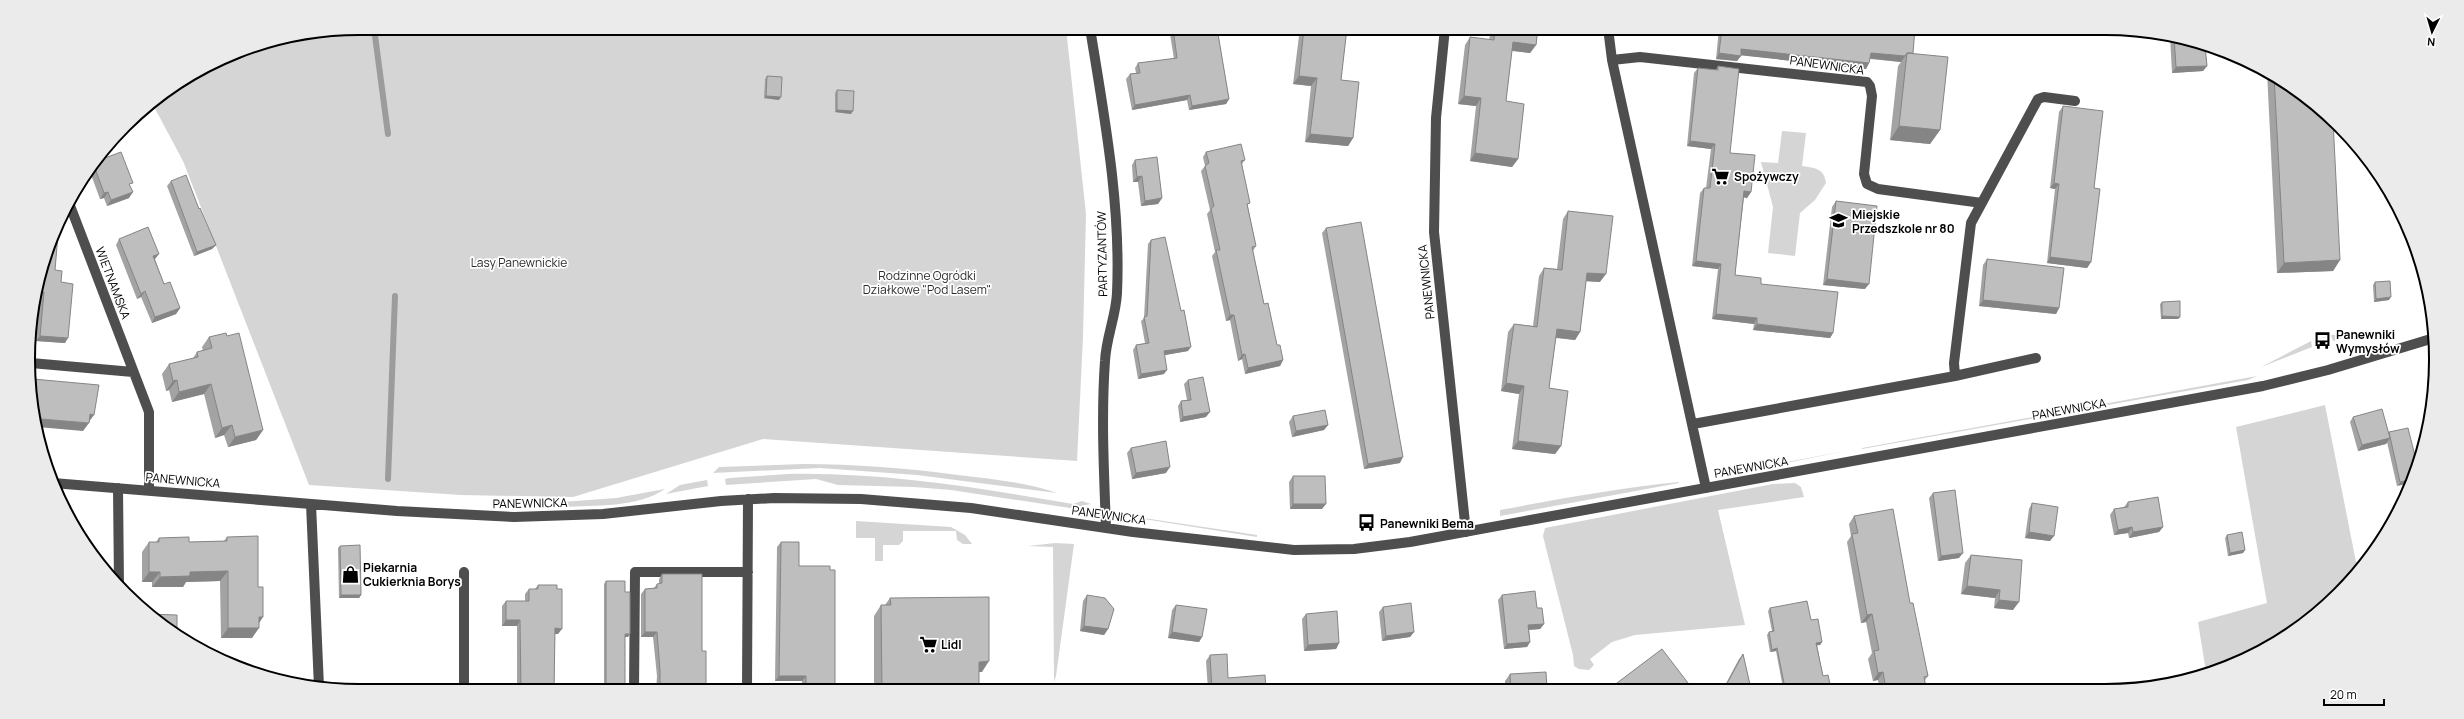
<svg xmlns="http://www.w3.org/2000/svg" width="2464" height="719" font-family="Manrope,sans-serif">
<style>
.green{fill:#d5d5d5}
.lines{fill:none;stroke-linecap:round;stroke-linejoin:round}
.stream{stroke:#9c9c9c;stroke-width:6}
.minor{stroke:#4e4e4e;stroke-width:10}
.wall{fill:#a3a3a3}
.shaded-wall{fill:#858585}
.building{fill:#bebebe;stroke:#858585}
.labels{text-anchor:middle;dominant-baseline:central;stroke-width:3.5;stroke-linejoin:round;paint-order:stroke}
.street-label{font-size:12px;fill:#000;stroke:#fff}
.poi-label{font-size:12px;font-weight:bold;fill:#000;stroke:#fff;text-anchor:start}
.park-label{font-size:12px;fill:#2c2c2c;stroke:#fff}
.rim{fill:none;stroke:#000;stroke-width:2}
</style>
<rect width="100%" height="100%" fill="#fff"/>
<path class="green" d="M359 28H1066L1086 214 1083 337 1077 461 763 439 573 497 461 495 309 485 183 161 152 103 233 53 295 34Z
M1989 28H2061L2060 36Z
M1782 131 1806 133 1802 166C1815 168 1824 168 1826 183L1815 200 1800 213 1795 256 1768 253 1773 207 1761 162 1778 163Z
M2359 333 2333 341 2331 336 2311 341 2312 347 2261 367 2311 341 2331 335Z
M2257 376 2248 380 1862 449V448Z
M2325 405 2356 562 2362 561 2323 609 2232 666 2206 672 2198 622 2267 603 2236 427Z
M1850 450 1733 474 1729 473Z
M803 464C855 464 906 468 958 475 991 479 1025 482 1057 493L917 475 820 468 713 473 719 467Z
M788 474C883 472 979 488 1073 504L1082 501 1091 504 1070 508 951 490 914 487 838 485 816 479 726 485 725 479 729 478Z
M707 480 708 486 666 494 680 485Z
M1679 482V483L1500 516V510C1559 499 1619 488 1679 482Z
M1795 483 1801 487 1804 497 1718 510 1745 625 1635 635 1612 642 1590 659 1594 665 1589 670 1579 669 1574 666 1573 655 1543 536 1545 528 1773 484Z
M665 489C637 508 596 505 562 507V502L616 498Z
M1144 518 1257 535V537L1144 519Z
M856 521 951 527 965 535 972 544H963L957 540 956 531H903V541L899 545H883V561H875V538H856Z
M1055 543 1074 544 1056 676 1054 682 1053 547 1028 546Z"/>
<g class="lines">
<path class="stream" d="M374 28 388 134
M388 479 395 296"/>
<path class="minor" d="M1090 28C1104 115 1121 204 1117 293 1116 316 1106 338 1105 361 1101 417 1104 472 1106 528
M1445 28 1436 118 1434 232 1466 532
M1608 28 1612 60 1706 488
M1612 60 1640 57 1867 82 1870 86 1872 96 1864 174 1867 184 1878 189 1982 203
M69 203 149 412V490
M2428 291 2433 326
M31 363 133 372
M1955 376 2036 358
M1693 424 1955 376 1954 363 1971 223 2038 99 2044 97 2075 101
M53 483 397 511 514 517 603 514 721 501 774 498 861 499 971 508 1133 532 1294 550 1354 549 1410 542 2263 386 2328 370 2434 338
M118 488 119 585
M311 504 319 687
M464 572V691
M747 690 748 499
M634 691 635 572H748"/>
</g>
<path class="wall" d="M1169 28H1217L1229 99 1226 104 1189 110 1187 100 1132 110 1126 79 1130 74 1136 73 1135 68 1138 63 1174 59Z
M1300 28H1347L1341 80 1353 138 1348 146 1305 142 1311 86 1293 84Z
M1491 28H1538L1536 45 1530 53 1512 51 1506 101 1518 159 1512 167 1470 161 1476 106 1458 104 1465 45 1470 37 1489 40Z
M1719 28H1915L1913 53 1940 130 1930 144 1890 140 1898 66 1901 62 1870 59 1869 63 1866 69 1741 55 1737 61 1716 59Z
M2170 35 2205 45 2207 66 2203 71 2172 73 2170 36Z
M1718 66 1730 153 1751 192 1747 198 1744 197 1735 275 1761 284 1833 333 1830 338 1753 330 1754 324 1712 319 1718 269 1692 266 1700 193 1704 188H1706L1711 149 1687 146 1694 73 1698 68 1716 70Z
M2267 72 2288 84 2340 260 2333 271 2277 273Z
M767 76 779 100 764 98 765 79Z
M837 90 851 114 835 112V93Z
M2063 106 2094 188 2091 262 2087 268 2047 263 2055 189 2050 188 2059 112Z
M1206 152 1245 160 1242 164 1248 207 1256 246 1253 251 1264 304 1277 345 1283 360 1280 366 1245 374 1242 359 1238 361 1230 320 1226 321 1212 256 1215 252 1207 214 1210 210 1201 171 1205 166 1203 157Z
M1135 160 1162 198 1158 204 1141 206 1138 182H1133L1132 165Z
M94 162 130 186 129 198 107 206 104 198 100 199 89 169Z
M2373 166 2380 175 2374 179Z
M171 181 199 209 216 245 212 249 194 256 167 186Z
M1836 201 1865 289 1823 285 1832 207Z
M1568 211 1600 282 1586 281 1580 332 1575 340 1556 338 1549 388 1561 446 1555 454 1512 449 1519 394 1501 391 1508 332 1514 324 1533 326 1539 276 1544 268 1557 269 1563 219Z
M1326 228 1400 463 1364 469 1322 233Z
M119 239 155 259 164 284 180 308 176 314 152 323 141 297 137 299 116 245Z
M1151 240 1188 351 1164 355V374L1138 379 1133 350 1136 345 1145 343 1141 321 1144 318 1148 244Z
M1987 259 2059 308 2056 314 1979 306 1983 265Z
M55 270 61 282 65 343 36 341 40 297Z
M2375 282 2389 300 2374 302 2373 285Z
M2162 302 2180 317 2178 319H2161L2160 304Z
M227 336 263 430 256 440 228 447 224 435 215 438 204 394 172 402 169 390 166 391 162 374 169 364 193 358 197 352 203 351 202 347 209 337Z
M1188 380 1206 417 1180 422 1178 406 1181 401 1187 400 1184 384Z
M1293 416 1328 425 1324 430 1292 437 1289 422Z
M2353 417 2389 433V432L2416 460 2397 486 2387 442 2386 444 2358 451 2350 422Z
M1131 448 1166 473 1132 479 1127 453Z
M1293 476 1322 509H1290L1289 482Z
M1933 493 1959 558 1938 561 1929 498Z
M2128 502 2163 527 2159 532 2129 538 2128 533 2114 535 2110 515 2114 509 2124 507Z
M2032 503 2050 541 2025 538 2029 509Z
M1854 516 1910 603 1928 676 1925 680 1926 688V689H1879L1878 680 1873 681 1868 659 1872 653 1866 622 1861 623 1847 542 1851 536 1849 524Z
M2227 535 2245 550 2243 553 2228 556 2225 538Z
M227 537 259 624 252 638H221L220 581 186 582 183 587H152V582H142V552L149 542H156L159 538 189 542 224 541Z
M781 542 799 566 835 684 838 690H802V681H775L777 547Z
M340 546 361 595 359 598H339L338 548Z
M1971 555 2022 560 2013 610 1994 608 1995 598 1961 594 1965 563Z
M662 574 702 651 706 690 656 691 657 676 653 637H641V594L645 589 654 588 657 584H659V579Z
M606 581 625 592 628 637H625V691H604V584Z
M538 585 558 634H555L554 691H517V626H502V606L506 601H525V594L529 589H535Z
M1087 595 1108 629 1104 635 1080 631 1083 601Z
M1502 595 1544 624 1540 629 1529 630 1530 642 1527 647 1504 649 1498 600Z
M890 598 982 672H979V690H874V616L881 605H885Z
M1176 605 1202 637 1199 642 1168 638 1172 610Z
M1383 607 1414 632 1410 637 1382 641 1379 612Z
M1770 608 1811 620 1822 642 1820 645H1817L1823 676 1783 688 1776 651 1770 652 1767 635 1769 632 1772 631 1768 611Z
M1306 614 1339 643 1336 649 1304 651 1302 619Z
M1743 654 1751 689H1723L1739 659Z
M1210 655 1228 678 1266 690H1208L1206 661Z
M1510 674 1547 689H1505V681Z"/>
<path class="shaded-wall" d="M1513 42 1536 45 1530 53 1507 50Z
M1741 49 1869 63 1866 69 1738 55Z
M1719 53 1741 56 1737 61 1716 59Z
M1871 53 1905 56 1901 62 1867 58Z
M2207 66 2203 71 2172 73 2176 67Z
M1299 76 1317 78 1311 86 1293 84Z
M1190 95 1187 100 1132 110 1135 105Z
M766 96 781 97 779 100 764 98Z
M1464 96 1481 98 1476 106 1458 104Z
M1229 99 1226 104 1189 110 1192 106Z
M837 110 853 111 851 114 835 112Z
M1899 126 1940 130 1930 144 1890 140Z
M1310 134 1353 138 1348 146 1305 142Z
M1690 141 1715 144 1711 149 1687 146Z
M1475 153 1518 159 1512 167 1470 161Z
M2378 173 2382 179H2374Z
M1142 176 1138 182H1133L1137 177Z
M2054 183 2059 184 2055 189 2050 188Z
M1744 191 1751 192 1747 198 1741 197Z
M108 192 104 198 100 199 104 193Z
M133 192 129 198 107 206 111 200Z
M1162 198 1158 204 1141 206 1145 201Z
M216 245 212 249 194 256 197 252Z
M159 254 155 259 149 261 153 256Z
M2050 257 2091 262 2087 268 2047 263Z
M2340 260 2333 271 2277 273 2284 263Z
M1696 261 1721 264 1718 269 1692 266Z
M1587 273 1606 274 1600 282 1582 281Z
M1827 279 1869 284 1865 289 1823 285Z
M36 291 44 292 40 297 36 296Z
M145 291 141 297 137 299 141 294Z
M2391 297 2389 300 2374 302 2376 299Z
M1983 300 2059 308 2056 314 1979 306Z
M180 308 176 314 152 323 155 317Z
M1716 314 1757 318 1754 324 1712 319Z
M1230 315H1234L1230 320 1226 321Z
M2162 316 2180 317 2178 319H2161Z
M1757 324 1833 333 1830 338 1753 330Z
M1557 329 1580 332 1575 340 1551 337Z
M40 336 68 338 65 343 36 341Z
M1191 347 1188 351 1160 356 1164 351Z
M1245 354 1242 359 1238 361 1242 355Z
M1283 360 1280 366 1245 374 1248 368Z
M1167 370 1164 374 1138 379 1141 374Z
M177 380 169 390 166 391 173 381Z
M1506 383 1524 386 1519 394 1501 391Z
M211 384 204 394 172 402 179 392Z
M1210 412 1206 417 1180 422 1183 417Z
M90 414 94 415 88 423Z
M41 419 89 423 83 431 38 427Z
M232 425 224 435 215 438 222 428Z
M1328 425 1324 430 1292 437 1296 431Z
M263 430 256 440 228 447 235 437Z
M2390 438 2386 444 2358 451 2362 445Z
M1518 441 1561 446 1555 454 1512 449Z
M1403 457 1400 463 1364 469 1368 464Z
M1170 467 1166 473 1132 479 1136 473Z
M2409 480 2407 484 2397 486 2400 482Z
M1293 504H1326L1322 509H1290Z
M2132 527 2128 533 2114 535 2118 530Z
M2163 527 2159 532 2129 538 2133 532Z
M2029 532 2054 536 2050 541 2025 538Z
M2245 550 2243 553 2228 556 2230 553Z
M1963 553 1959 558 1938 561 1941 556Z
M228 571 220 581 186 582 183 587H152L160 577 190 572Z
M149 572H160L152 582H142Z
M1967 586 2000 590 1995 598 1961 594Z
M341 595H361L359 598H339Z
M1999 600 2019 602 2013 610 1994 608Z
M1872 614 1866 622 1861 623 1867 615Z
M259 617H263L256 628H259L252 638H221L228 628Z
M506 620H520L517 626H502Z
M1544 624 1540 629 1525 630 1528 625Z
M1084 626 1108 629 1104 635 1080 631Z
M555 628 562 629 558 634H551Z
M645 632H657L653 637H641Z
M1172 632 1202 637 1199 642 1168 638Z
M1414 632 1410 637 1382 641 1386 636Z
M625 634H630L628 637H623Z
M1530 642 1527 647 1504 649 1507 644Z
M1822 642 1820 645 1814 646 1816 643Z
M1339 643 1336 649 1304 651 1308 645Z
M1777 648 1776 651 1770 652 1772 650Z
M989 661 982 672H972L979 662Z
M1883 672 1878 680 1873 681 1878 673Z
M779 676H806L802 681H775Z
M1688 683 1684 689H1680Z"/>
<path class="building" d="M1173 28H1217L1229 99 1192 106 1190 95 1135 105 1130 74 1140 73 1138 63 1177 58Z
M1304 28H1347L1341 80 1359 82 1353 138 1310 134 1317 78 1299 76Z
M1495 28H1538L1536 45 1513 42 1506 101 1524 104 1518 159 1475 153 1481 98 1464 96 1470 37 1494 40Z
M1722 28H1915L1913 53H1907L1905 56 1871 53 1869 63 1741 49V56L1719 53Z
M2174 36 2205 45 2207 66 2176 67Z
M1907 53 1948 57 1940 130 1899 126Z
M1718 66 1739 69 1730 153 1755 155 1751 192 1744 191 1735 275 1761 278V284L1838 292 1833 333 1757 324V318L1716 314 1721 264 1696 261 1704 188H1710L1715 144 1690 141 1698 68 1718 70Z
M767 76 782 77 781 97 766 96Z
M2274 76 2288 84 2333 120 2340 260 2284 263Z
M837 90 854 91 853 111 837 110Z
M2063 106 2103 111 2094 188 2100 189 2091 262 2050 257 2059 184 2054 183Z
M1241 144 1245 160 1241 161 1250 203 1247 204 1256 246 1252 247 1264 304 1268 303 1277 345H1280L1283 360 1248 368 1245 354 1242 355 1234 315H1230L1216 250H1220L1211 209 1214 206 1205 166 1209 163 1206 152Z
M121 152 133 183 129 184 133 192 111 200 108 192 104 193 93 163 94 162Z
M1157 157 1162 198 1145 201 1142 176 1137 177 1135 160Z
M186 175 199 209 200 208 216 245 197 252 171 181Z
M1836 201 1877 206 1869 284 1827 279Z
M1568 211 1613 216 1606 274 1587 273 1580 332 1557 329 1549 388 1568 391 1561 446 1518 441 1524 386 1506 383 1514 324 1537 327 1544 268 1562 270Z
M1361 222 1403 457 1368 464 1326 228Z
M148 227 159 254 153 256 164 284 170 282 180 308 155 317 145 291 141 294 119 239Z
M54 235H58L55 270 62 271 61 282 73 284 68 338 40 336 44 292 36 291 39 273Z
M1165 237 1181 311 1184 310 1191 347 1164 351 1167 370 1141 374 1136 345 1149 343 1144 317 1147 316 1151 240Z
M1987 259 2064 268 2059 308 1983 300Z
M2390 281 2391 297 2376 299 2375 282Z
M2180 301V317L2162 316V302Z
M226 333 227 336 239 333 263 430 235 437 232 425 222 428 211 384 179 392 177 380 173 381 169 364 198 357 197 352 212 348 209 337Z
M1203 377 1210 412 1183 417 1181 401 1191 400 1188 380Z
M33 379 99 385 94 415 90 414 89 423 41 419 40 431H38Z
M2382 409 2390 438 2362 445 2353 417Z
M1325 410 1328 425 1296 431 1293 416Z
M2408 428 2416 460 2409 480 2400 482 2389 432Z
M1166 441 1170 467 1136 473 1131 448Z
M1293 476H1325L1326 504H1293Z
M1955 490 1963 553 1941 556 1933 493Z
M2158 497 2163 527 2133 532 2132 527 2118 530 2114 509 2128 507V502Z
M2032 503 2058 507 2054 536 2029 532Z
M1893 509 1910 603H1913L1928 676 1924 677 1926 688 1923 689H1886L1883 672 1878 673 1874 651 1879 650 1872 614 1867 615 1852 534 1858 533 1854 516Z
M75 527H81L80 535Z
M2242 532 2245 550 2230 553 2227 535Z
M258 536V587H263V617H259V628H228V571L190 572V576L160 577V572H149V542H159V538L189 537V542L227 541V537Z
M781 542H799V566H830V570H835V684H838V690H806V676H779Z
M360 545 361 595H341L340 546Z
M1971 555 2022 560 2019 602 1999 600 2000 590 1967 586Z
M662 574H702V651H706V690L660 691V671L657 632H645V589L657 588V584L662 583Z
M606 581H625V592H630V634H625V691H606Z
M538 585H557V589H562V629L555 628 554 691H521L520 620H506V601H529V589H538Z
M1535 591 1537 608H1542L1544 624 1528 625 1530 642 1507 644 1502 595Z
M1087 595 1105 598 1114 609 1108 629 1084 626Z
M989 597V661L979 662V690H882L881 605H891L890 598Z
M1807 601 1811 620 1818 619 1822 642 1816 643 1823 676 1828 675 1831 689H1780L1785 688 1777 648 1772 650 1769 632 1774 631 1770 608Z
M1411 603 1414 632 1386 636 1383 607Z
M1176 605 1207 609 1202 637 1172 632Z
M1337 611 1339 643 1308 645 1306 614Z
M148 614 177 615V634Z
M1662 649 1688 683 1680 689H1609Z
M1227 654 1228 678 1265 675 1266 690H1212L1210 655Z
M1743 654 1751 689H1724Z
M1546 672 1547 689H1511L1510 674Z"/>
<defs>
<symbol id="supermarket-bare" viewBox="-9 -9 18 18"><path d="M-6-5.5h2.5l.6 2H6L4.5 2H-2.5L-4.4-4H-6ZM-1.5 3.2a1.3 1.3 0 1 0 .1 0ZM3 3.2a1.3 1.3 0 1 0 .1 0Z" fill="#000" stroke="#fff" stroke-width="2.5" paint-order="stroke"/></symbol>
<symbol id="school-bare" viewBox="-9 -9 18 18"><path d="M0-5L7-2L0 1L-7-2ZM-4 1L0 2.5L4 1V4Q0 6-4 4Z" fill="#000" stroke="#fff" stroke-width="2.5" paint-order="stroke"/></symbol>
<symbol id="bus-bare" viewBox="-9 -9 18 18"><path d="M-5-6H5V4H4V6H2V4H-2V6H-4V4H-5ZM-3.5-4V0h7V-4ZM-3.5 1.2v1.5H-2V1.2ZM2 1.2v1.5H3.5V1.2Z" fill="#000" stroke="#fff" stroke-width="2.5" paint-order="stroke"/></symbol>
<symbol id="shop-bare" viewBox="-9 -9 18 18"><path d="M-5-2.5h2.3a2.7 3.5 0 0 1 5.4 0H5L5.5 6h-11ZM-1.5-2.5h3a1.5 2.3 0 0 0-3 0Z" fill="#000" stroke="#fff" stroke-width="2.5" paint-order="stroke"/></symbol>
</defs>
<g fill-rule="evenodd">
<use href="#supermarket-bare" x="1708" y="164" width="25" height="25"/>
<use href="#school-bare" x="1826" y="208" width="25" height="25"/>
<use href="#bus-bare" x="2310" y="328" width="25" height="25"/>
<use href="#bus-bare" x="1354" y="510" width="25" height="25"/>
<use href="#shop-bare" x="338" y="562" width="25" height="25"/>
<use href="#supermarket-bare" x="916" y="632" width="25" height="25"/>
</g>
<g class="labels">
<g class="street-label">
<text transform="translate(1827 65) rotate(8)">PANEWNICKA</text>
<text transform="translate(1102 254) rotate(-91)">PARTYZANTÓW</text>
<text transform="translate(1426 282) rotate(-96)">PANEWNICKA</text>
<text transform="translate(113 283) rotate(69)">WIETNAMSKA</text>
<text transform="translate(2069 409) rotate(-10)">PANEWNICKA</text>
<text transform="translate(1751 467) rotate(-10)">PANEWNICKA</text>
<text transform="translate(183 480) rotate(5)">PANEWNICKA</text>
<text transform="translate(530 503) rotate(-1)">PANEWNICKA</text>
<text transform="translate(1109 515) rotate(8)">PANEWNICKA</text>
</g>
<g class="poi-label">
<text x="1734" y="176">Spożywczy</text>
<text x="1852" y="214">Miejskie<tspan x="1852" dy="14">Przedszkole nr 80</tspan></text>
<text x="2336" y="334">Panewniki<tspan x="2336" dy="14">Wymysłów</tspan></text>
<text x="1380" y="523">Panewniki Bema</text>
<text x="363" y="567">Piekarnia<tspan x="363" dy="14">Cukierknia Borys</tspan></text>
<text x="941" y="644">Lidl</text>
</g>
<g class="park-label">
<text x="519" y="262">Lasy Panewnickie</text>
<text x="927" y="275">Rodzinne Ogródki<tspan x="927" dy="14">Działkowe "Pod Lasem"</tspan></text>
</g>
</g>
<path d="M0 0H2464V719H0ZM359 35H2105A324 324 0 0 1 2429 359V360A324 324 0 0 1 2105 684H359A324 324 0 0 1 35 360V359A324 324 0 0 1 359 35Z" fill="#ebebeb" fill-rule="evenodd"/>
<path class="rim" d="M359 35H2105A324 324 0 0 1 2429 359V360A324 324 0 0 1 2105 684H359A324 324 0 0 1 35 360V359A324 324 0 0 1 359 35Z"/>
<g transform="translate(2432 32) rotate(185)" stroke="#ffffff" stroke-width="3" paint-order="stroke">
<path d="M0-3L7 15L0 10L-7 15Z" fill="#000000"/>
<text y="-6" font-size="11" font-weight="bold" text-anchor="middle" fill="#000000">N</text>
</g>
<path d="M2324 699v6h60v-6" fill="none" stroke="#000000" stroke-width="2"/>
<text x="2330" y="699" font-size="12" fill="#000000" stroke="#ffffff" stroke-width="3" paint-order="stroke">20 m</text>
</svg>
